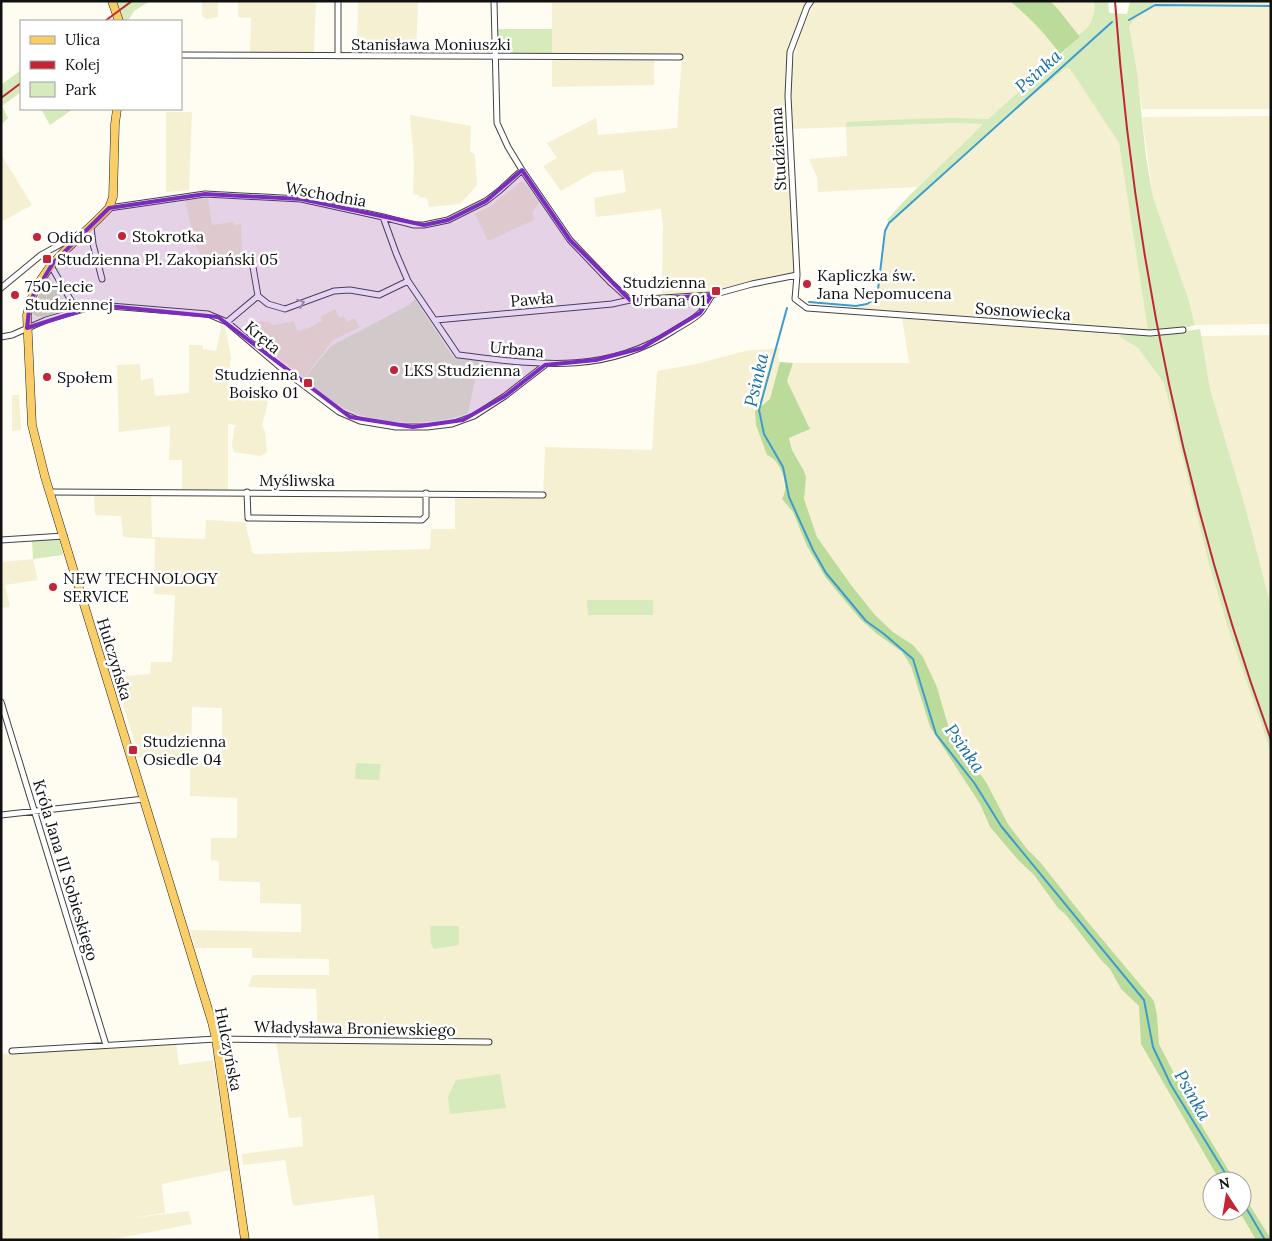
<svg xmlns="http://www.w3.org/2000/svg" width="1272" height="1241" font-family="Lora,serif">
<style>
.farmland{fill:#f5f0d2}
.green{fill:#d6eabb}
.forest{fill:#bbdb9a}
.pitch{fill:#e7f1cd}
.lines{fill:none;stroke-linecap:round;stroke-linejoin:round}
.stream{stroke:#3d9cce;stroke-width:2}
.street-casing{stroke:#434343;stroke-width:7}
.primary-casing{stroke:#212121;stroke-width:9}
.street{stroke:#fff;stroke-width:5}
.primary{stroke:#f9ce68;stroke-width:8}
.rail{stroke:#c22636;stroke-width:2}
.oneway{stroke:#9f9f9f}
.marked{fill:#7b2cbf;fill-opacity:0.2;stroke:#7b2cbf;stroke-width:4;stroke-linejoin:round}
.poi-dot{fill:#c22636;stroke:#fff;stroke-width:2}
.labels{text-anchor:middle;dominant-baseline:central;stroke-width:5;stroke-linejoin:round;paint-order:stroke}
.street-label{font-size:16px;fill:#101010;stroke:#fff}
.poi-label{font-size:16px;fill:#101010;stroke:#fff;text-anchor:start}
.water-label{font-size:18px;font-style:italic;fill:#176ea3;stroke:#fff}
</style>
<rect width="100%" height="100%" fill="#fffcf2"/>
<path class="farmland" d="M202 1H218V17L207 19 202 16Z
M238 1H316L314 53H250L251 18 238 17Z
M358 1H418L416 53H373L357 50Z
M552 1H807L802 10 791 43 785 73 789 193 795 274 751 282 712 292 662 296 663 226 661 209 596 217 594 198 626 192 623 170 594 172 561 191 543 166 557 158 547 143 596 118 598 135 677 128 682 55H654V85L552 87Z
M815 1H1010L1028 16 1051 40 1060 54 988 119 961 118 847 123V127L953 123 983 124 954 154 917 187 818 192 817 177 809 159 847 156 846 127 792 129 791 86 792 68 797 45 804 25Z
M1050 1H1094L1093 21 1085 32 1078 35 1058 9Z
M1154 1 1271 2V109H1142L1129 26 1131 21 1139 16 1152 9Z
M1066 68 1070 69 1119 143 1148 331 919 312 855 309 868 305 878 298 886 232 890 224 1016 109Z
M166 112H192L189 190 166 192Z
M410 115 471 126 470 151 475 155 477 185 460 204 429 207 427 198 419 197V195L413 194 414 161Z
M1271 116V324L1195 325 1189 301 1153 197 1142 117Z
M1 154 32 205 1 222Z
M522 181 540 202 532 212 534 220 488 241 475 214 489 207Z
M208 198 212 225 233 222 234 225 241 224 242 257 232 258 234 267 220 270 217 255 202 257 196 247 185 200Z
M335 309 340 318 343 316 348 322 354 318 360 327 333 340 304 378 270 351 248 331V321L270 322 272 325H275L294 321 297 331 308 328 322 321 320 317Z
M902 317 1121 335 1120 337 1138 348 1164 383 1209 564 1229 631 1271 754V1239L1242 1193V1181H1235L1181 1091 1180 1085 1159 1044 1157 1015 1154 1001 1020 841 1008 824 980 775 956 740 948 725 937 687 923 657 908 642 893 632 875 615 840 571 817 537 814 529 803 499 806 478 804 471 792 450 789 438 810 429 787 381 793 363H909Z
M222 324 225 327 231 357 228 384 248 389V393L269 398 262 426 265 431 267 452 260 456 234 452 232 446 234 428 236 425 228 424V491L182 490V460H169L170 426 119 432 117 365 140 364 141 380 153 378 155 396 189 393V345H203V349L216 351Z
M1271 335V619L1245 506 1210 389 1201 336Z
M780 348 778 356 780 362 776 379 770 399 755 411 773 457 781 469 784 484 785 495 782 499 793 512 816 562 861 620 877 634 902 652 911 666 930 727 980 804 990 827 1018 860 1034 875 1058 908 1066 915 1101 960 1110 969 1121 989 1140 1006 1141 1044 1220 1181H1212V1211H1239L1256 1240H379L374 1195 293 1206 285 1160 243 1165 242 1154 303 1146 301 1117 289 1118 276 1042H318V1037L316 989 248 987 253 975H329V959L252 958V948H195L190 930 301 932V904L260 903V882L219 881V861L211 860V838H237V798L190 796V763L222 762V708L192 707 191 758 136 757 138 752 136 746 114 677 150 674 151 662H172L175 595 154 594 155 539 123 537 121 516 95 515 94 494H151L152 537 205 539 206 520 245 522 253 554 430 549 431 529H455V496L494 495 543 499 545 447 652 450 657 371 696 364 745 351Z
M12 395H19L21 430 12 431Z
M33 559 38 580 5 585 10 607 1 608V562Z
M176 1043 179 1065 213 1060 231 1170 162 1184 165 1213 126 1219 189 1211 192 1224 109 1240H1V1054Z"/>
<path class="green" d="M117 1H150L134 11 128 21H122Z
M1094 1H1108L1109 13 1127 14 1130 1H1154L1152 9C1143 14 1134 17 1129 26L1137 72 1146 157 1153 197 1189 301 1195 325 1189 327 1148 331 1119 143 1070 69 1066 68 1016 109 890 224 887 220C916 186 951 157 983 124L953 123 846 127 847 122C894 120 941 116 988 119L1080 37 1078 35C1092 28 1095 15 1094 1Z
M497 29H552V55L497 54Z
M21 70V92L2 106 8 118 1 125V85Z
M41 109H73L50 125Z
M49 276 65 304 68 303 71 308C60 312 43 321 33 314L35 302Z
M1200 329 1210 389 1245 506 1270 604 1271 753 1229 631 1209 564 1164 383 1138 348 1120 337 1121 335 1166 334Z
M59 539 63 555 33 559 32 540Z
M587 600H653V615H588Z
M356 763 381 764 379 780 355 779Z
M430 926H459V945L434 949 431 944Z
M500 1074 506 1108 450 1114 448 1097 456 1080Z"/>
<path class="forest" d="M1010 1H1050L1058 9 1080 37 1060 54C1046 34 1029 17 1010 1Z
M780 362 793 363 787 381 810 429 789 438 792 450 804 471 806 477 804 499 817 537 851 585 875 615 893 632 913 645 923 657 937 687 948 725 956 740 986 782 1008 824 1027 849 1040 862 1087 921 1154 1001 1157 1015 1159 1044 1180 1085 1181 1091 1235 1181H1220L1141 1044 1139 1006 1121 989 1110 969 1101 960 1066 915 1058 908 1034 875 1018 860 990 827 980 804 930 727 911 666 902 652 877 634 861 620 826 578 807 546 793 512 782 499C790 487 781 460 767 455L756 425 755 411 770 399Z
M1242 1193 1271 1239V1240H1256L1239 1211H1242Z"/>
<path class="pitch" d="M415 299 453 357 479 361 468 413C434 426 381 426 348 410 332 403 318 389 304 379L331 346 409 305Z"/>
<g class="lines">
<path class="stream" d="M1129 20 1155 5 1271 6
M809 302 856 306 867 304 877 298 885 231 889 223 1112 22
M787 308 759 410 764 434 783 467 789 497 813 550 826 573 866 621 884 634 913 659 936 734 975 784 1001 826 1144 1000 1153 1047 1171 1085 1230 1181
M1242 1201 1265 1240"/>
<defs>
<path id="street" d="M494 1 497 123 508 147 522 170 570 240 611 283 630 300
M811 1 807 7 790 52 788 96 797 275 795 299 807 308 1150 333 1183 330
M181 55 680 57
M338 56V1
M109 208 205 194 301 199 383 217 414 225H424L448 220 486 201 499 191 522 170
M383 217 396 253 408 281 458 355C536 364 602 376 673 331 682 325 695 319 701 312 705 307 708 301 712 295
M91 227 93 244 102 279
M51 266 77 311
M1 288 41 255 79 234
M258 296 268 304 285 309 334 291 350 290 379 295 408 281
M436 320 612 304 630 300 712 295 752 284 797 275
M227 322 258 296 253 267
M1 337 12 335 46 320 98 305 208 314 227 322 286 372 339 412 360 421 396 427H427L452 424 474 416 505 396 545 365
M50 492 543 495
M247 492 248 518 422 520 426 516V493
M1 540 64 536
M1 702 106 1045
M1 815 144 799
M12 1051 216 1039 489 1042"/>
<path id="primary" d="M112 1 119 21
M117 109 115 124 113 197 109 208C80 240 34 268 27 315L32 425 45 477 212 1022 216 1039 245 1240"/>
</defs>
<use href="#street" class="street-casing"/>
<use href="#primary" class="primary-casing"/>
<use href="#street" class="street"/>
<use href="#primary" class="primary"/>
<path class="rail" d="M1115 1C1133 252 1185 503 1271 740
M105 21 132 1
M1 98 21 83"/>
</g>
<defs><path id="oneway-chevron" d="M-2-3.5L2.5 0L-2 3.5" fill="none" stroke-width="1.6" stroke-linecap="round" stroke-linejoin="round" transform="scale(1.25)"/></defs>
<use class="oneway" href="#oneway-chevron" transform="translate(301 303) rotate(-21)"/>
<path class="marked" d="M522 170 570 240 630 300 712 295 700 313 642 348 596 360 545 365 505 396 463 420 413 427 350 417 218 317 98 305 27 328 30 301 53 263 109 208 205 194 301 199 424 225 448 220 486 201Z"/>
<g class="poi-dot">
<circle cx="122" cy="236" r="5"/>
<circle cx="37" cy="237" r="5"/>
<rect x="42" y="254" width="10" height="10" rx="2.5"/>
<circle cx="807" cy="284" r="5"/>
<rect x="711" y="286" width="10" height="10" rx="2.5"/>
<circle cx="15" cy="295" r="5"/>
<circle cx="394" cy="370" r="5"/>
<circle cx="47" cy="377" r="5"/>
<rect x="303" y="378" width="10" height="10" rx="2.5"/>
<circle cx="53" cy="587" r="5"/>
<rect x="128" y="745" width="10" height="10" rx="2.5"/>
</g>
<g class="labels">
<g class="street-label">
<text x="431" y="44">Stanisława Moniuszki</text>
<text transform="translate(778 149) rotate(-93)">Studzienna</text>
<text transform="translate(326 194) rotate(10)">Wschodnia</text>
<text transform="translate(532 299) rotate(-5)">Pawła</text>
<text transform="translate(1023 311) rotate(4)">Sosnowiecka</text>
<text transform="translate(263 337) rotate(40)">Kręta</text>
<text transform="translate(517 349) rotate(5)">Urbana</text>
<text x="297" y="480">Myśliwska</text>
<text transform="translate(115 659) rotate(73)">Hulczyńska</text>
<text transform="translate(66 870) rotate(73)">Króla Jana III Sobieskiego</text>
<text transform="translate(355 1028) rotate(1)">Władysława Broniewskiego</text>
<text transform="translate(229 1049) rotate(79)">Hulczyńska</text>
</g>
<g class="poi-label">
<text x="132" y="236">Stokrotka</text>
<text x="47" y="237">Odido</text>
<text x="57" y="259">Studzienna Pl. Zakopiański 05</text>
<text x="817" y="275">Kapliczka św.<tspan x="817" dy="18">Jana Nepomucena</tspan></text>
<text x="706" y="282" text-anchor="end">Studzienna<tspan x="706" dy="18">Urbana 01</tspan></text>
<text x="25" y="286">750-lecie<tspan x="25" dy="18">Studziennej</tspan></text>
<text x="404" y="370">LKS Studzienna</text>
<text x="298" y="374" text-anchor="end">Studzienna<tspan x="298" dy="18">Boisko 01</tspan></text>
<text x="57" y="377">Społem</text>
<text x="63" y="578">NEW TECHNOLOGY<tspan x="63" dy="18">SERVICE</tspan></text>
<text x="143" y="741">Studzienna<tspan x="143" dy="18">Osiedle 04</tspan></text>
</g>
<g class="water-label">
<text transform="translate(1038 71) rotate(-42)">Psinka</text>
<text transform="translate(756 380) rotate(-77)">Psinka</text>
<text transform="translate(965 748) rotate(55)">Psinka</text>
<text transform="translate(1193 1095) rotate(60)">Psinka</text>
</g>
</g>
<rect width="1272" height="1241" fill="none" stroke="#101010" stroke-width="5"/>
<rect x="20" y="20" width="162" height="90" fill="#ffffff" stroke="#9f9f9f"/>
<rect x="30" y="36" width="25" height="8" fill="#f9ce68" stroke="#9f9f9f"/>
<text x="65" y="45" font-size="15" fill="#101010">Ulica</text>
<rect x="30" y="61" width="25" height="8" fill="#c22636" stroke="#9f9f9f"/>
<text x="65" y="70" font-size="15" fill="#101010">Kolej</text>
<rect x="30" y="82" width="25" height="15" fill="#d6eabb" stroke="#9f9f9f"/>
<text x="65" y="95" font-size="15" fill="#101010">Park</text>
<g transform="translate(1227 1196) rotate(348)"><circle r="24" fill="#ffffff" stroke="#9f9f9f"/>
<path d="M0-4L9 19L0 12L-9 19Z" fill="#c22636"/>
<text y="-8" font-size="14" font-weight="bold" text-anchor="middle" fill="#101010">N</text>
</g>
</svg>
